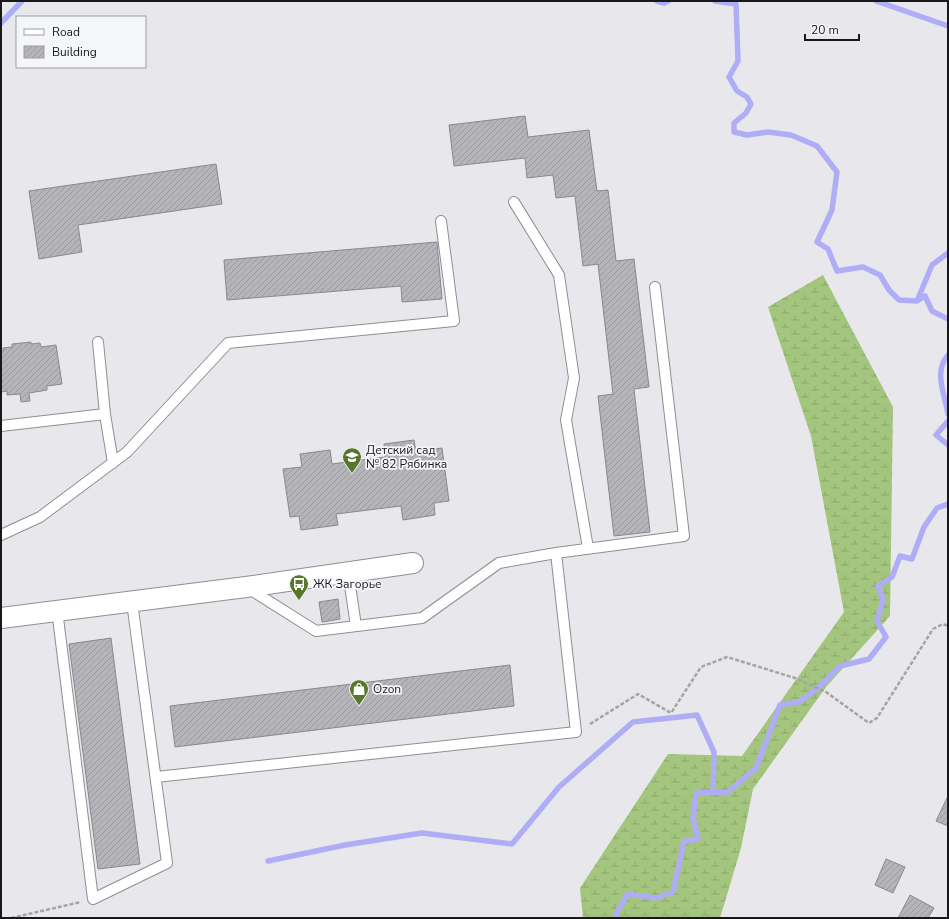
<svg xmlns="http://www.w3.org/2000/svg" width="949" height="919" font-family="'Nunito Sans',sans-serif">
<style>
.wetland{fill:url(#wetland-marsh)}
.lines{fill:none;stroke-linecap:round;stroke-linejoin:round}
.stream{stroke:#afadf6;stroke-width:5.5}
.building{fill:url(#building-hatch);stroke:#89898d}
.service-casing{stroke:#8f8f92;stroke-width:12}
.minor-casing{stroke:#8f8f92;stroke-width:22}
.path{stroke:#a4a4a7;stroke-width:2.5;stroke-dasharray:4 2;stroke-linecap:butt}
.service{stroke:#fff;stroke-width:10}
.minor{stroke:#fff;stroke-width:20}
.labels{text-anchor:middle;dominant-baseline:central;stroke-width:3.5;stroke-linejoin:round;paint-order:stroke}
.poi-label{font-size:12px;fill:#18181a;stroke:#f5f6f9;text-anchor:start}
</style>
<defs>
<pattern id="wetland-marsh" width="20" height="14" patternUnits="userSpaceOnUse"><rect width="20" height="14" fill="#a4c57d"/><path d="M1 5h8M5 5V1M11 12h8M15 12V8" fill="none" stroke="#8ca86b"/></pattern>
<pattern id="building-hatch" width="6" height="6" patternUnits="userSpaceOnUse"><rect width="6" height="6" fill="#b5b5b9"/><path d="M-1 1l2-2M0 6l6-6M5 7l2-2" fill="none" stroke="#9b9b9e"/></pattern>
</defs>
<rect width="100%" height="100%" fill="#e8e8ec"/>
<path class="wetland" d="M823 275 893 407 890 616 826 687 753 789 741 848 720 918H583L580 888 668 754 742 756 844 612 811 436 768 307Z"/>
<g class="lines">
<path class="stream" d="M657 1 664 3 668 1
M715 1 736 4 738 61 729 77 737 91 747 97 751 104 746 113 734 123V132L747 135 768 132 791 135 817 146 837 172 832 210 817 242 828 249 837 271 863 267 880 275 889 290 899 300 917 301 925 296 932 311 948 319
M876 1 948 26
M1 23 22 1
M917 301 932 265 948 253
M948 355C933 372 945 394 948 414
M948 421 936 435 948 445
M268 861 345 845 422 833 512 844 559 787 633 722 697 715 714 752 713 793
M616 918 617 912 628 894 656 898 673 892 684 841 698 839 693 819 696 793 728 792 756 768 780 705 799 702 817 689 840 666 869 659 886 637 877 621 883 600 878 586 892 577 900 556 912 559 924 527 937 508 948 504"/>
</g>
<path class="building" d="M525 116 528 137 589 130 597 191 608 190 616 261 634 259 649 387 634 389 650 532 614 536 598 396 613 394 598 264 583 266 575 196 556 198 553 175 527 178 525 158 454 166 449 125Z
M216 164 222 204 78 225 82 252 39 259 29 191Z
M437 242 442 299 402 302 401 286 227 300 224 260Z
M31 342V344L40 343 41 347 56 345 62 384 47 386V390L29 393 30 401 21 402 20 394 7 395V391L1 392V352H3V348L12 347V344Z
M414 440 416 452 442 448 449 501 434 503 435 515 403 520 401 506 336 514 338 525 301 530 299 516 290 517 283 469 302 467 300 454 330 450 332 464 385 457 384 444Z
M338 599 340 619 322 622 319 602Z
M111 638 140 864 98 869 69 644Z
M510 665 514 706 175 747 170 706Z
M948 796V826L936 821Z
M886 859 905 867 893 893 875 885Z
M910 895 934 908 928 918H898Z"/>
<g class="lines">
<defs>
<path id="service" d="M514 202 559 275 574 378 566 420 588 548
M98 342 105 414 113 463
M1 426 105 414
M1 535 40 517 127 452 228 343 454 321 441 221
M348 572 356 626
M248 588 316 631 422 618 499 563 556 553 684 536 655 287
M57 610 93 899 167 863 132 602
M156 777 576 732 556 553"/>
<path id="minor" d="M1 618 246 587 413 563"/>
</defs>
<use href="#service" class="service-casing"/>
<use href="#minor" class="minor-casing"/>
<path class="path" d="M590 724 638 694 671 713 701 667 727 657 795 678 826 692 869 723 877 718 933 629 943 624 948 626
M11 918 81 902"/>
<use href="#service" class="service"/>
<use href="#minor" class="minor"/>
</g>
<defs>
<symbol id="school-pin" viewBox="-11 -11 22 30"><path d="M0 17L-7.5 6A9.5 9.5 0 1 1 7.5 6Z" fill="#57772d" stroke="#f5f6f9"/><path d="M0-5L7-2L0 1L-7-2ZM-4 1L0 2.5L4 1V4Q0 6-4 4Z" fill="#fff"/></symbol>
<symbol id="bus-pin" viewBox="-11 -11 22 30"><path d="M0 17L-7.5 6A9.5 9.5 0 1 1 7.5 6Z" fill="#57772d" stroke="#f5f6f9"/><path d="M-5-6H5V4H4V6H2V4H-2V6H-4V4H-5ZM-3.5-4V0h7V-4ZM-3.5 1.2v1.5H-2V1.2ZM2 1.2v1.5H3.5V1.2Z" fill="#fff"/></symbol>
<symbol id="shop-pin" viewBox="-11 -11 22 30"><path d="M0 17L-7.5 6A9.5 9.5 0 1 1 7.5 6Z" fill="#57772d" stroke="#f5f6f9"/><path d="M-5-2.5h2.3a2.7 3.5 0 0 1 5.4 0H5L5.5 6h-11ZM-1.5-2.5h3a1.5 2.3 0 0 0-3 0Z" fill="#fff"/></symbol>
</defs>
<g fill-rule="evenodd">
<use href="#school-pin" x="341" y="446" width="22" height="30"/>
<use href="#bus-pin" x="288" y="573" width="22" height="30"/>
<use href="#shop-pin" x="348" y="678" width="22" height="30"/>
</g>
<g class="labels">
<g class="poi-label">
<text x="366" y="450">Детский сад<tspan x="366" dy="14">№ 82 Рябинка</tspan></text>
<text x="313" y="584">ЖК Загорье</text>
<text x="373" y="689">Ozon</text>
</g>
</g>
<rect width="949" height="919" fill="none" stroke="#18181a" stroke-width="4"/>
<rect x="16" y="16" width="130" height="52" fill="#f5f6f9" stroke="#9d9da0"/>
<rect x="24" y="29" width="20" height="6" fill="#ffffff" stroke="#9d9da0"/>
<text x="52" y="36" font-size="12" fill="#18181a">Road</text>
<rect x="24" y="46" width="20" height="12" fill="url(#building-hatch)" stroke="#9d9da0"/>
<text x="52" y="56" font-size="12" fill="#18181a">Building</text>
<path d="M805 34v6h54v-6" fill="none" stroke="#18181a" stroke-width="2"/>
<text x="811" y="34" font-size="12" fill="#18181a" stroke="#f5f6f9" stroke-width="3" paint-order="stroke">20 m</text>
</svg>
